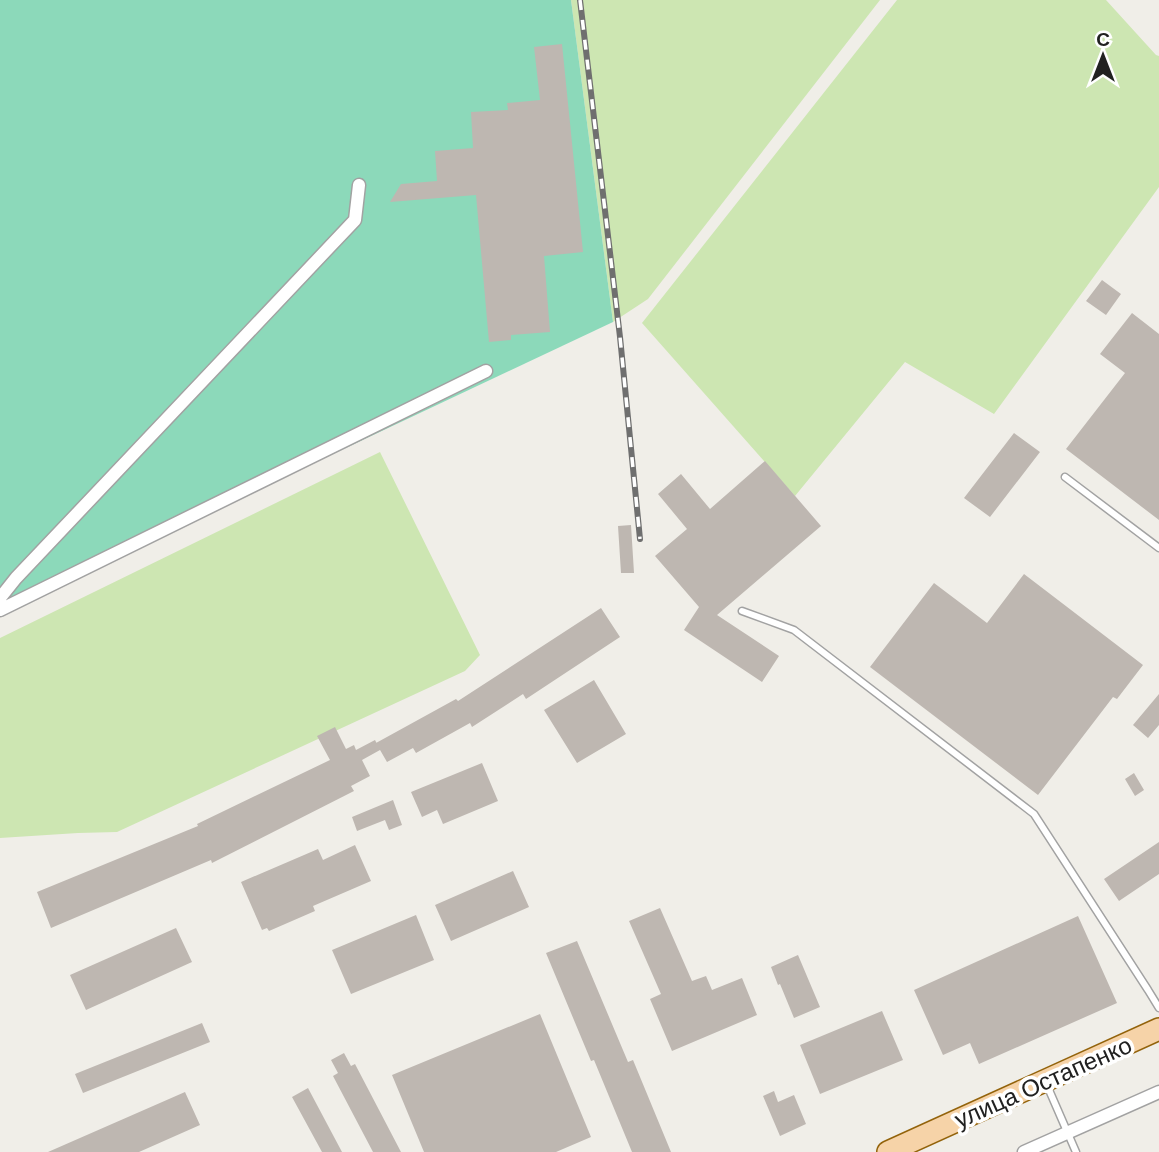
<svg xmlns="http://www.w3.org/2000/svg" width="1159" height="1152" font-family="'DM Sans',sans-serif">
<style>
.grass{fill:#cde6b2}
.pitch{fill:#8cd9ba}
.building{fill:#beb7b1}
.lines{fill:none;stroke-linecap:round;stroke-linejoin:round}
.service-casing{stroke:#a2a2a2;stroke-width:9}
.minor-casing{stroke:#a2a2a2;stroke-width:15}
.primary-casing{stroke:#93630b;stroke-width:24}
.service{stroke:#fff;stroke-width:6}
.minor{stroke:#fff;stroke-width:12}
.primary{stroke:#f6d3a8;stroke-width:21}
.rail-casing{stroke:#6f6f6f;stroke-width:6}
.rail{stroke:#fff;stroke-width:3.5;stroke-dasharray:10;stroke-linecap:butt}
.labels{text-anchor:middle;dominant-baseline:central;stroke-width:7;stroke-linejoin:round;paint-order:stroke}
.street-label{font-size:24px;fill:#212121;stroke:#fff}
</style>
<rect width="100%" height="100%" fill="#f0eee8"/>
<path class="grass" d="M571 0H880L648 299 613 322Z
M897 0H1106L1156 55 1159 56V187L994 414 905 362 795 496 642 323Z
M380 452 480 655 465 671 117 832 78 833 0 838V638Z"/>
<path class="pitch" d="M0 0H571L613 322 0 611Z"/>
<path class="building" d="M562 44 583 252 544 256 550 332 511 335V340L489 342 476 195 390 202 401 184 437 181 435 151 473 148 471 112 508 110 507 103 540 100 534 47Z
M1102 280 1121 294 1106 315 1086 301Z
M1132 313 1159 334V520L1066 449 1125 373 1100 354Z
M1014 433 1040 452 990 517 964 498Z
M765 461 821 526 717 615 779 656 762 682 684 630 699 607 655 556 687 529 658 494 681 474 710 509Z
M631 525 634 573H621L618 526Z
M1024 574 1143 665 1117 699 1113 697 1038 795 870 667 934 583 987 623Z
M601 608 620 637 526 699 523 694 472 727 470 723 416 753 413 748 387 762 376 743 456 699 458 701Z
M594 680 626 734 577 763 544 710Z
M1159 694V725L1148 738 1133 725Z
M335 727 346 749 354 745 356 750 375 740 380 750 362 760 370 776 351 786 354 791 212 863 211 860 51 928 37 892 198 826 197 824 330 760 317 736Z
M482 763 498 801 443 824 437 810 422 817 411 792Z
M1134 773 1144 790 1135 796 1125 779Z
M393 800 402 825 389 830 385 820 357 831 352 817Z
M1159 842V874L1119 901 1104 879Z
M355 845 371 881 313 906 315 911 269 931 267 928 262 930 241 882 318 849 323 860Z
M513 871 529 907 451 941 435 905Z
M660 908 692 981 706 976 712 990 742 978 757 1015 672 1051 650 999 661 994 629 921Z
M416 915 434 960 351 994 332 950Z
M1078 916 1117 1003 979 1064 970 1043 943 1055 914 990Z
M176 928 192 962 86 1010 70 975Z
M577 941 628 1062 633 1060 671 1152H632L594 1060 591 1061 546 953Z
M798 955 820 1007 794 1018 780 984 778 985 771 967Z
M882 1011 903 1060 820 1094 800 1045Z
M540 1014 591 1137 556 1152H424L392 1075Z
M202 1023 210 1042 83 1093 75 1074Z
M344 1053 351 1066 355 1064 401 1152H373L333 1076 338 1073 331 1060Z
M308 1088 342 1152H322L292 1097Z
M774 1091 778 1102 794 1095 806 1124 780 1136 763 1096Z
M185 1092 200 1125 139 1152H48Z"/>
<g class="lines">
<defs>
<path id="service" d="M1065 477 1159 548
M742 611 794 630 1034 814 1148 990 1159 1008
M1046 1083 1076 1152"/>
<path id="minor" d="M0 598 16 578 355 220 359 185
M0 610 486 371
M1024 1152 1159 1092"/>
<path id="primary" d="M888 1152 1159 1029"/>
</defs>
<use href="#service" class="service-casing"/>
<use href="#minor" class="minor-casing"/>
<use href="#primary" class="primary-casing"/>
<use href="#service" class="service"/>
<use href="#minor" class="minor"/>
<use href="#primary" class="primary"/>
<defs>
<path id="rail" d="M580 0 620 337 640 539"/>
</defs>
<use href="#rail" class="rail-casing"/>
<use href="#rail" class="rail"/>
</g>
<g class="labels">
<g class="street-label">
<text transform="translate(1043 1082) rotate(-24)">улица Остапенко</text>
</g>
</g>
<g transform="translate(1103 56)" stroke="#ffffff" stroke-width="5" paint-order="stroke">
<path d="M0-5L12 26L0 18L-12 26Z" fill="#212121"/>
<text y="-10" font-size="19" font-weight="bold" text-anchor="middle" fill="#212121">С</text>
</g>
</svg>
